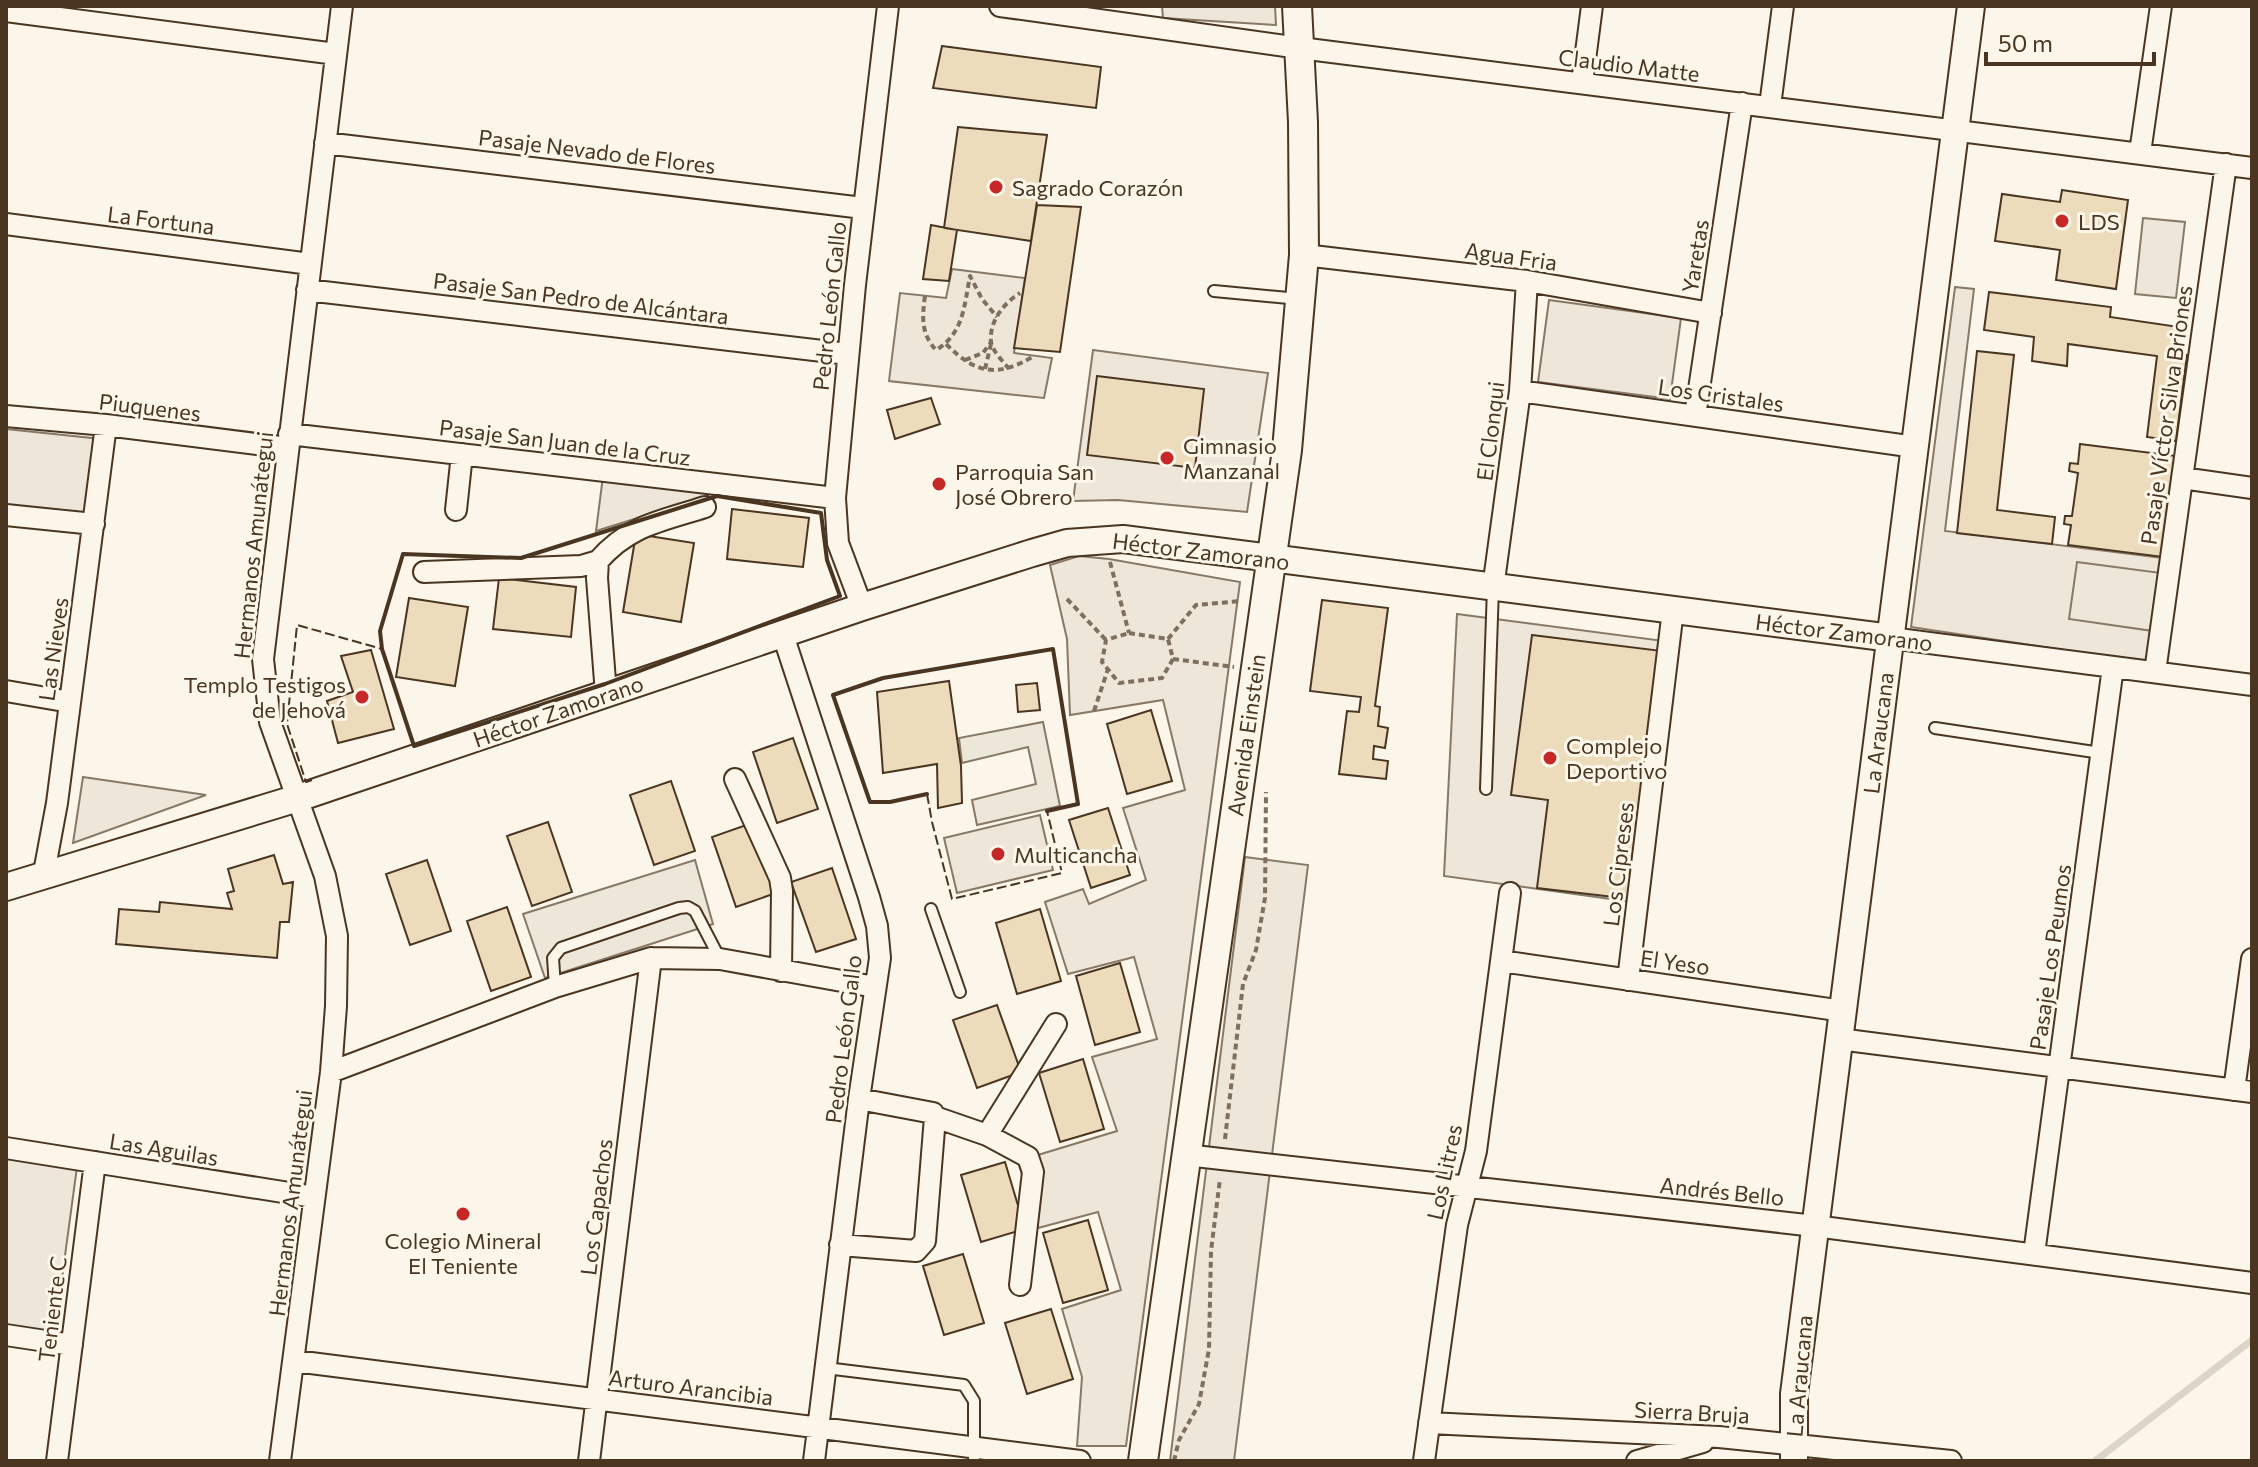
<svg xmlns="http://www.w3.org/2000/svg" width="2258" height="1467" font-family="Commissioner,sans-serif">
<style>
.green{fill:#ede6d9;stroke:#887966;stroke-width:2}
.parking{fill:#ede7d9;stroke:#887966;stroke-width:2}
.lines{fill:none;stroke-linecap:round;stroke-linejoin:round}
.stream{stroke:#dcd4c6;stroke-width:7}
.building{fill:#ecdcbc;stroke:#4a3520;stroke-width:2}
.service-casing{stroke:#4a3520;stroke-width:14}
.minor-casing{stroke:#4a3520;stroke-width:24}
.tertiary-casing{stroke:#4a3520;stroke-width:30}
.secondary-casing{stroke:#4a3520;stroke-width:32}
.path{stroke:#7f6f5c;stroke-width:4;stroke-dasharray:6 4;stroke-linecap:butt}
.service{stroke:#fbf6e9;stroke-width:10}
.minor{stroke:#fbf6e9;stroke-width:20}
.tertiary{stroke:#fbf6e9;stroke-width:26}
.secondary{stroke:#fbf6e9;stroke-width:28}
.fence{stroke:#4a3520;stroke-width:2;stroke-dasharray:10 4;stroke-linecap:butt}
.wall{stroke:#4a3520;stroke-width:4}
.poi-dot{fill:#c62828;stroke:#fbf6e9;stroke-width:3}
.labels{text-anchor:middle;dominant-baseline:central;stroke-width:6;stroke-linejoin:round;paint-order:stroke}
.street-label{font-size:22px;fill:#4a3520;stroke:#fbf6e9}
.poi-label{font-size:22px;fill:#4a3520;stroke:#fbf6e9;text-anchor:start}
</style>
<rect width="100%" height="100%" fill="#fbf6e9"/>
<path class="green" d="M1162 6H1275L1276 25 1163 18Z
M2143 218 2185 222 2176 298 2135 294Z
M952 269 1025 278 1014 353 1052 358 1044 398 889 381 900 293 946 298Z
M1955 287 1974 289 1945 531 2163 558 2150 663 1911 627Z
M1549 300 1681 318 1670 399 1538 382Z
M1093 350 1268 373 1247 512 1118 500 1073 501Z
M6 429 101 439 90 515 6 506Z
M603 476 710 488 708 496 596 531Z
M1079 556 1109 559 1240 582 1126 1446H1077L1082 1377 1062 1309 1121 1290 1098 1212 1038 1228 1018 1161 1117 1131 1092 1057 1157 1039 1134 957 1068 974 1045 902 1083 889 1089 904 1146 880 1123 808 1185 790 1163 700 1070 715 1067 639 1050 565Z
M1457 614 1664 641 1633 902 1444 876Z
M83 777 206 795 73 843Z
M1040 815 1053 870 957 893 944 838Z
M1245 857 1308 865 1234 1461H1170Z
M6 1155 77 1167 54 1337 6 1330Z"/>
<path class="parking" d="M2077 562 2161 573 2153 631 2069 619Z
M1043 722 1060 806 977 825 972 800 1036 784 1028 747 962 763 959 738Z
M695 860 713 924 545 978 523 914Z"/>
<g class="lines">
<path class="stream" d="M2095 1461 2252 1340"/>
</g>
<path class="building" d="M942 46 1101 67 1096 108 933 88Z
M958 127 1047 135 1031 241 944 228Z
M2062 190 2128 200 2116 289 2056 280 2060 250 1995 241 2002 194 2060 202Z
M1037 205 1081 207 1060 352 1014 348Z
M931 225 957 230 949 281 923 279Z
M1989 292 2111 307 2110 317 2179 327 2177 353 2187 355 2176 441 2147 437 2157 356 2068 344 2067 366 2032 361 2034 337 1984 330Z
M1977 351 2014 355 1997 510 2055 517 2052 544 1957 533Z
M1097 376 1204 389 1195 468 1087 455Z
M931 398 940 424 895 439 887 410Z
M2080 444 2176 456 2163 557 2068 545 2071 525 2064 524 2065 516H2072L2078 473 2069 471 2070 463 2078 464Z
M732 509 809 518 803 567 727 559Z
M636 534 694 543 681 622 623 612Z
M499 578 576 587 571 637 493 629Z
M409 598 468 607 455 686 396 677Z
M1322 600 1388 608 1375 706 1380 707 1378 726 1388 728 1385 748 1374 746 1373 759 1388 761 1386 779 1339 774 1347 711 1359 712 1361 697 1310 691Z
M1532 635 1662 651 1631 899 1537 888 1548 800 1511 795Z
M371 650 394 729 338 743 327 701 353 692 341 656Z
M949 681 961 766 962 803 938 808 937 764 883 773 877 692Z
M1037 683 1040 710 1018 712 1016 685Z
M1151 710 1172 781 1127 794 1107 724Z
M793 738 818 809 777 823 753 752Z
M671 781 695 851 654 865 630 795Z
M1108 808 1130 875 1091 888 1069 820Z
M548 822 572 892 532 906 507 836Z
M752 823 776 893 736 907 712 837Z
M274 855 283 884 293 882 289 922H280L277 958 116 944 119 909 159 912 160 902 232 909 227 893 234 891 228 869Z
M427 860 451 931 410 945 386 874Z
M832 868 856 939 816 952 791 882Z
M507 907 531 977 491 991 467 921Z
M1040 909 1061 981 1017 994 996 923Z
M1120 963 1140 1032 1095 1045 1076 976Z
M997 1005 1021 1072 977 1088 953 1020Z
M1083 1059 1104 1129 1060 1142 1039 1073Z
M1005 1162 1025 1229 981 1242 961 1175Z
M1088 1220 1108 1290 1063 1303 1043 1233Z
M963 1254 984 1323 944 1335 923 1266Z
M1051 1309 1073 1379 1027 1394 1005 1323Z"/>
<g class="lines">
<defs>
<path id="service" d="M1214 291 1299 299
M1935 728 2101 753
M1486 789 1493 588
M931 909 960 992
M555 987 553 958 561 948 679 908 688 907 695 911 720 959
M826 1368 964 1385 974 1401V1461"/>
<path id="minor" d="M1000 6 1300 48 2252 168
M6 11 336 54
M1582 83 1592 6
M1770 106 1783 6
M325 143 863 208
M2140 153 2161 6
M6 224 310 264
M1304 255 1527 281 1711 313
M307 290 848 354
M1520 391 1915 447
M6 416 106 425 288 448
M1695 416 1742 103
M289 434 835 498
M2182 478 2252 488
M456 510 462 454
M6 515 94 524
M598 561C629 525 662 521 705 507
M424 572 581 566 598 561 597 578 606 694
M1493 588 1520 391 1527 281
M862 607 838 543 835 498 855 285 888 6
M783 635 869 897 877 926 880 958 859 1099 814 1461
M1891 638 2252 685
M2155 672 2226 164
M6 691 70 702
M735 779 780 878 782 891 781 971
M43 878 57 803 106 425
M1501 961 1843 1011
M1628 980 1673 610
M1839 1039 2252 1092
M331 1072 555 987 651 958 720 959 875 987
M2234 1090 2252 959
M935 1117 987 1135 1028 1157 1033 1172 1020 1285
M987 1135 1056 1024
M6 1148 314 1197
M1186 1155 1815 1226 2252 1283
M840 1245 916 1251 925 1241 935 1117 933 1113 859 1099
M2034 1254 2113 667
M6 1335 72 1345
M295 1361 1080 1461
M1429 1423 1719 1437 1951 1461
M57 1461 95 1162
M280 1461 331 1072 336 1006 337 936 325 876 270 722 263 659 342 6
M589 1461 651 958
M1424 1461 1457 1225 1476 1151 1510 893
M1637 1461 1703 1442"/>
<path id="tertiary" d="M6 887 298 798 862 607 1032 553 1067 543 1123 539 1891 638
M1794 1461V1394L1971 6"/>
<path id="secondary" d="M1143 1461 1287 450 1304 255 1303 122 1297 6"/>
</defs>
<use href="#service" class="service-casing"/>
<use href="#minor" class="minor-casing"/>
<use href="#tertiary" class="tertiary-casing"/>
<use href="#secondary" class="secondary-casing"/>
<path class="path" d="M925 296C922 317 921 334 936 350 964 333 964 306 970 276L982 299 997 317
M946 344C976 374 997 378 1034 356
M965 360 983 353 991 342
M985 369 991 344
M1009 369C1003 361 993 352 991 342 989 321 1004 303 1020 293
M1110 562 1129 633
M1067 599 1106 640
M1129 633 1168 639 1173 659 1162 678 1119 683 1102 662 1106 640Z
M1168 639 1196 605 1241 601
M1173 659 1234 667
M1094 711 1108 669
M1225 1139 1243 984 1256 950 1265 898 1266 792
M1174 1461 1179 1440 1199 1404 1209 1349 1211 1251 1220 1179"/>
<use href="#service" class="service"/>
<use href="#minor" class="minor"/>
<use href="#tertiary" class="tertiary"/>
<use href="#secondary" class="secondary"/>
<path class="fence" d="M312 780 306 782 287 724 297 625 382 649
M927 794 932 822 952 899 1062 873 1047 811"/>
<path class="wall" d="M717 496 821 513 827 560 840 596 605 684 414 746 382 649 380 631 403 554 521 558Z
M927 794 890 802H870L833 695 883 678 1053 649 1078 804 1047 811"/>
</g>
<g class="poi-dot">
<circle cx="996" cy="187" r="8"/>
<circle cx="2062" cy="221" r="8"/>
<circle cx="1167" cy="458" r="8"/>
<circle cx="939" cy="484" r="8"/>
<circle cx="362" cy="697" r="8"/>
<circle cx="1550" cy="758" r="8"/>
<circle cx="998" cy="854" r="8"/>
<circle cx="463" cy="1214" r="8"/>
</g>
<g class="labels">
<g class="street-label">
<text transform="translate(1629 65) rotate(7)">Claudio Matte</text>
<text transform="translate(597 151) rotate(7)">Pasaje Nevado de Flores</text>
<text transform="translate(161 220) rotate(7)">La Fortuna</text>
<text transform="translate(1511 256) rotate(8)">Agua Fria</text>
<text transform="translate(1695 256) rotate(-81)">Yaretas</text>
<text transform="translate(581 298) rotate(7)">Pasaje San Pedro de Alcántara</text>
<text transform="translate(829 306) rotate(-84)">Pedro León Gallo</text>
<text transform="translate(1721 395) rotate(8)">Los Cristales</text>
<text transform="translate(150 407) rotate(7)">Piuquenes</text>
<text transform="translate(2166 415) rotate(-82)">Pasaje Víctor Silva Briones</text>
<text transform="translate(1490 431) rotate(-83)">El Clonqui</text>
<text transform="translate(565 442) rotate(7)">Pasaje San Juan de la Cruz</text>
<text transform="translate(253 545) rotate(-84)">Hermanos Amunátegui</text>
<text transform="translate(1201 551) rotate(7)">Héctor Zamorano</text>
<text transform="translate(1844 632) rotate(7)">Héctor Zamorano</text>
<text transform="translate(53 649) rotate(-82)">Las Nieves</text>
<text transform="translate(558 711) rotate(-19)">Héctor Zamorano</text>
<text transform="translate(1878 733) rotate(-83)">La Araucana</text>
<text transform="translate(1246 735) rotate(-82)">Avenida Einstein</text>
<text transform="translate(1618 864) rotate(-83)">Los Cipreses</text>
<text transform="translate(2050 957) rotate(-82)">Pasaje Los Peumos</text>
<text transform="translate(1675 962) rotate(8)">El Yeso</text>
<text transform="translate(843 1039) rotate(-83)">Pedro León Gallo</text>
<text transform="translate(164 1149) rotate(9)">Las Aguilas</text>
<text transform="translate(1444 1172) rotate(-78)">Los Litres</text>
<text transform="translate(1722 1191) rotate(6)">Andrés Bello</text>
<text transform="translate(290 1203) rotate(-83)">Hermanos Amunátegui</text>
<text transform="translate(596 1207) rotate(-83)">Los Capachos</text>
<text transform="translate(52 1309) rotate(-83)">Teniente C</text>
<text transform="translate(1799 1376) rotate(-85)">La Araucana</text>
<text transform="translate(691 1387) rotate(7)">Arturo Arancibia</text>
<text transform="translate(1692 1412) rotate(3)">Sierra Bruja</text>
</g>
<g class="poi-label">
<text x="1012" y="187">Sagrado Corazón</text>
<text x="2078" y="221">LDS</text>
<text x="1183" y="445">Gimnasio<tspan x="1183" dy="25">Manzanal</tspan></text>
<text x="955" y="471">Parroquia San<tspan x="955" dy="25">José Obrero</tspan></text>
<text x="346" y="684" text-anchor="end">Templo Testigos<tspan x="346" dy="25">de Jehová</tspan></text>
<text x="1566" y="745">Complejo<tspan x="1566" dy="25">Deportivo</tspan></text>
<text x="1014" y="854">Multicancha</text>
<text x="463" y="1240" text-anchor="middle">Colegio Mineral<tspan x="463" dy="25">El Teniente</tspan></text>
</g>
</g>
<rect width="2258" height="1467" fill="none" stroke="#4a3520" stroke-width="16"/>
<path d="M1986 52v12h168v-12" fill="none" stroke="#4a3520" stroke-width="4"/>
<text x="1998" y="52" font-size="24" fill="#4a3520" stroke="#fbf6e9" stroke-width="6" paint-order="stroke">50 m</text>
</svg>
